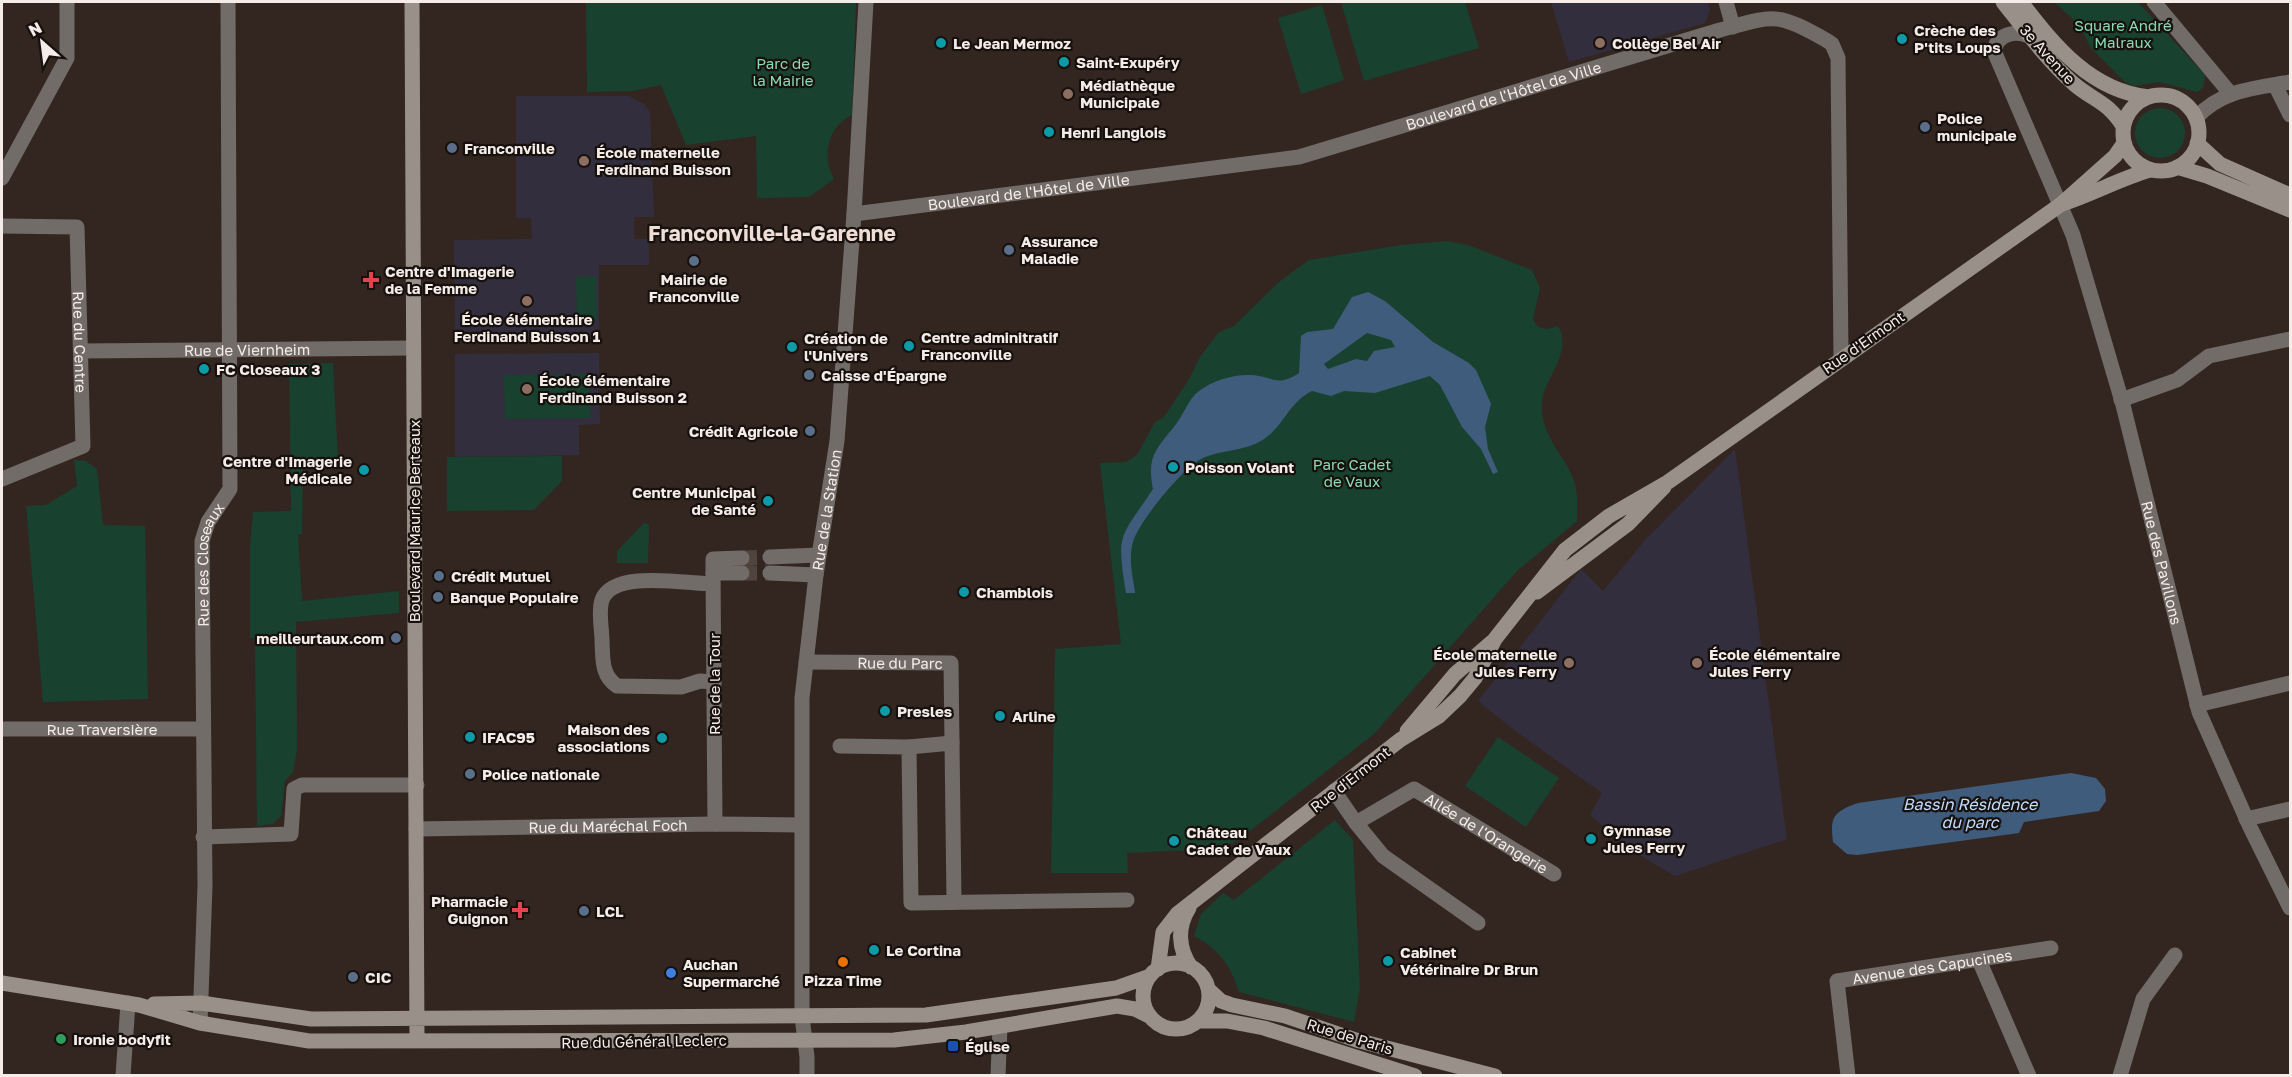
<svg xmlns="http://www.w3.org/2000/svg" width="2292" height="1077" font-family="'Golos Text',sans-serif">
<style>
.education{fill:#332e3e}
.green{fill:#18412f}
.water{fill:#405c7d;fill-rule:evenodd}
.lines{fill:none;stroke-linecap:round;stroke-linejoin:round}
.street-tunnel{stroke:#50443f;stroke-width:15;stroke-dasharray:15 8;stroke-linecap:butt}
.street{stroke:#716c67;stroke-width:15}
.secondary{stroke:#999189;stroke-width:15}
.culture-dot{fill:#0f9aa8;stroke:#17110e;stroke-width:2}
.education-dot{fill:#8d6e63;stroke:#17110e;stroke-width:2}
.service-dot{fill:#5c6f8a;stroke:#17110e;stroke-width:2}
.health-dot{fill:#e0444e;stroke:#17110e;stroke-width:2}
.food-dot{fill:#e8710a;stroke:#17110e;stroke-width:2}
.shop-dot{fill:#3f7fe0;stroke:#17110e;stroke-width:2}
.leisure-dot{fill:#2e9e5b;stroke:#17110e;stroke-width:2}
.transit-dot{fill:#1a4fb4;stroke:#17110e;stroke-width:2}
.labels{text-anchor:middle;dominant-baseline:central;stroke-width:4.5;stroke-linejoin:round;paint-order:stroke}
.park-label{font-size:15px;fill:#8cdab4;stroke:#17110e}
.poi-label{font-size:15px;font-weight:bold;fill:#f5ece8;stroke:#17110e;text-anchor:start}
.street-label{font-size:15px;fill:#f5ece8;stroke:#17110e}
.water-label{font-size:16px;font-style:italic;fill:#c0dcff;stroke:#17110e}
.district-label{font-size:21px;font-weight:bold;fill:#efddd6;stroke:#17110e}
</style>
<rect width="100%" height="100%" fill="#332621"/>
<path class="education" d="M1551 2H1708L1710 11 1705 23 1569 62Z
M516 96H629L644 104 650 112 654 217H634V239H649V265H599V337L455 338 454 240 532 239 531 218H516Z
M599 353 600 424 579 425V455L455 457V354Z
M1735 449 1787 839 1675 876 1631 850 1590 815 1602 793 1514 730 1478 701 1581 569 1603 591 1647 538Z"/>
<path class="green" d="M586 2H856L852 115C828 126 821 156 834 179L809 197 757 198 756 136 686 145 661 85 633 91 587 92Z
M1341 2H1465L1479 48 1364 81Z
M2054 2H2138L2205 75 2203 88 2197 92 2159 82 2134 86 2125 82 2090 47 2083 32 2073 19Z
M1322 5 1344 80 1301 94 1278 18Z
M2135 133a25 25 0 1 1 50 0a25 25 0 1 1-50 0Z
M1447 241 1468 245 1532 270 1540 288 1533 319 1538 327 1547 329 1558 326C1575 357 1538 379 1542 413 1545 441 1568 459 1575 484 1578 495 1577 509 1577 521L1517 571 1374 734 1237 841 1214 849 1127 853 1128 873H1051L1055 649 1121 644 1100 463 1126 462 1137 455 1155 422 1164 417 1188 381 1200 357 1219 332 1234 326 1279 282 1309 260 1401 245Z
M596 276 597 320 577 321 576 277Z
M333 363 338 463 303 466 302 534 298 535 302 601 399 591V613L296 622 297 750 293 772 285 781 281 816 273 824 257 826 255 638H250V544L253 512 291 511 289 364Z
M589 374 590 418 505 419 504 375Z
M562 456V481L534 510 447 511V457Z
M74 460 86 461 97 469 103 525 145 526 148 699 43 702 26 506 46 505 77 486Z
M644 523 649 524 648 563H617V551Z
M1498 737 1559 778 1526 827 1465 786Z
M1335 820 1353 840 1360 988 1354 1022 1239 992C1231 966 1219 949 1194 936L1201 914 1223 893 1234 900Z"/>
<path class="water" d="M1368 292 1385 301 1433 342 1469 363 1476 370 1491 404 1485 427 1488 449 1498 472 1493 474 1481 449 1462 427 1440 385 1430 376 1375 393 1344 391 1331 396 1312 391C1288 403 1284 426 1264 439 1245 452 1223 449 1203 458 1184 466 1138 523 1133 542 1128 558 1133 577 1135 593H1126C1116 531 1120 539 1153 489 1147 459 1154 451 1173 428 1183 417 1188 399 1199 391 1213 380 1235 374 1251 375 1273 376 1277 388 1299 373L1301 336 1307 332 1333 329 1352 297ZM1367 333 1391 340 1395 347 1374 351 1367 361 1356 359 1328 369 1324 364Z
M2071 773 2096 778 2105 789 2106 801 2099 811 2024 822 2019 833 1857 855 1847 854 1833 842C1830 817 1833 812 1858 803Z"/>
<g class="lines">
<path class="street-tunnel" d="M742 558 770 557
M742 573H770"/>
<g class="street">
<path d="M1726 2 1733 27"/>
<path d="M2154 2 2230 93"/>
<path id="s1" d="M2029 36C2015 30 1997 34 1994 51L2073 235 2123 405 2199 712 2250 827 2290 908"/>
<path d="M2275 85 2290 115"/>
<path d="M2196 118C2221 90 2255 88 2290 82"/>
<path d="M2 178 67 58V2"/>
<path id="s2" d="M854 214 1299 157 1720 30C1775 15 1776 12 1826 40L1832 44 1838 58 1841 357"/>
<path id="s3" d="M2 226 77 227 83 446 2 479"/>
<path id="s4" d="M82 351 413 348"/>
<path d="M2121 400 2177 380 2209 356 2290 339"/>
<path d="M770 557 819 555"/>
<path d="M713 573V559L742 558"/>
<path d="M770 573 816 575"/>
<path d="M713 584C687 584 613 569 602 600 598 611 602 629 602 641 603 659 601 675 617 686L681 687 700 681 714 682"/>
<path id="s5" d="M806 662 951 663 954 902"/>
<path d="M2197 705 2290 683"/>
<path id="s6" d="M2 729H203"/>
<path d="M840 746 909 747 911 903 1127 900"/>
<path d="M909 747 952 743"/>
<path d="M1334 791 1356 823 1383 856 1478 923"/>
<path d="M2246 819 2290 809"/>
<path id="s7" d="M1356 823 1414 789 1554 874"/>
<path d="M715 824 713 573H742"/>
<path id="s8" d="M416 829 715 824 801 825"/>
<path d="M203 837 291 834 294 789 302 785H417"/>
<path d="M1979 960 2029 1076"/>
<path id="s9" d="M200 1023 205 886 202 541 208 522 230 489 228 2"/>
<path d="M123 1076 128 1003"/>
<path id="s10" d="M807 1076V1057L802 1017V698L816 575 837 441 854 214 866 2"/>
<path d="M998 1076 1000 1027"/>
<path id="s11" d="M1848 1076 1837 981 2051 948"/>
<path d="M2120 1076 2143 999 2175 955"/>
</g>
<path class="secondary" d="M412 2 417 1041
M2003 2C2025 30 2047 60 2074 84 2094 101 2107 101 2123 126
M2021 2C2055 46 2091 91 2149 97
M2123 133a38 38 0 1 1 76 0a38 38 0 1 1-76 0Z
M2197 143 2220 164 2290 195
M2177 167 2207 176 2290 210
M2062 204C2093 194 2119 179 2150 170
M1537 592 1628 524 1664 487
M1407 731 1455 674 1492 642
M1189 908C1177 927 1178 949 1191 967
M1143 996a33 33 0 1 1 66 0a33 33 0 1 1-66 0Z
M1158 969 1163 932 1177 914 1400 740 1439 716 1460 696 1475 678 1495 639 1565 550 1609 516 1668 482 2060 205 2115 156 2124 143
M2 983 139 1005 200 1023 309 1041 894 1040 966 1032 1117 1006 1135 1009 1149 1016
M1209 990 1221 1001 1232 1005 1285 1016 1356 1040 1495 1076
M154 1004 201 1003 311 1019 926 1015 1116 988 1150 976
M1198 1021H1227L1264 1028 1415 1076"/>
</g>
<g class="culture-dot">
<circle cx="1902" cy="39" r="6"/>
<circle cx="941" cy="43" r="6"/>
<circle cx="1064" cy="62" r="6"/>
<circle cx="1049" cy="132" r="6"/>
<circle cx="909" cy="346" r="6"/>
<circle cx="792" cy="347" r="6"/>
<circle cx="204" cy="369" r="6"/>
<circle cx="1173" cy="467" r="6"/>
<circle cx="364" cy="470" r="6"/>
<circle cx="768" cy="501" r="6"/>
<circle cx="964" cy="592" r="6"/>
<circle cx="885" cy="711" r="6"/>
<circle cx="1000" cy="716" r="6"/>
<circle cx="470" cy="737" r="6"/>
<circle cx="662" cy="738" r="6"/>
<circle cx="1591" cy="839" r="6"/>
<circle cx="1174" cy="841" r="6"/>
<circle cx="874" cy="950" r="6"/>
<circle cx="1388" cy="961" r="6"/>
</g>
<g class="education-dot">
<circle cx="1600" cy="43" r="6"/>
<circle cx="1068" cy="94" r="6"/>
<circle cx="584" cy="161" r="6"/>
<circle cx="527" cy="301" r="6"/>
<circle cx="527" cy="389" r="6"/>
<circle cx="1569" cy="663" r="6"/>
<circle cx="1697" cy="663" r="6"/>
</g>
<g class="service-dot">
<circle cx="1925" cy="127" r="6"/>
<circle cx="452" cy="148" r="6"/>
<circle cx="1009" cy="250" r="6"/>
<circle cx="694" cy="261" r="6"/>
<circle cx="809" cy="375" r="6"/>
<circle cx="810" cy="431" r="6"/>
<circle cx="439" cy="576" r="6"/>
<circle cx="438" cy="597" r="6"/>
<circle cx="396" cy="638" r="6"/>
<circle cx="470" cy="774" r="6"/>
<circle cx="584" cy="911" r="6"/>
<circle cx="353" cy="977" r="6"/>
</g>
<g class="health-dot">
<path d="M368 271h6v6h6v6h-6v6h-6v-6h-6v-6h6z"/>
<path d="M517 901h6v6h6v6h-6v6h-6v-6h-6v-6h6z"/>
</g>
<circle class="food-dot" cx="843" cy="962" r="6"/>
<circle class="shop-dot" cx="671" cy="973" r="6"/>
<circle class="leisure-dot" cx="61" cy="1039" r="6"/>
<rect class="transit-dot" x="947" y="1040" width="12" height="12" rx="3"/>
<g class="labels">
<g class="park-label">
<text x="2123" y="25">Square André<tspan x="2123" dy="17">Malraux</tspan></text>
<text x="783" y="63">Parc de<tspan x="783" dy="17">la Mairie</tspan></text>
<text x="1352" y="464">Parc Cadet<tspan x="1352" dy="17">de Vaux</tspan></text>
</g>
<g class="poi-label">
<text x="1914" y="30">Crèche des<tspan x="1914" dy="17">P'tits Loups</tspan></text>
<text x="953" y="43">Le Jean Mermoz</text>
<text x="1612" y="43">Collège Bel Air</text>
<text x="1076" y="62">Saint-Exupéry</text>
<text x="1080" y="85">Médiathèque<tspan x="1080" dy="17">Municipale</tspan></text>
<text x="1937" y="118">Police<tspan x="1937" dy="17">municipale</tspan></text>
<text x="1061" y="132">Henri Langlois</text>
<text x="464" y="148">Franconville</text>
<text x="596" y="152">École maternelle<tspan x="596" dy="17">Ferdinand Buisson</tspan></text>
<text x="1021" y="241">Assurance<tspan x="1021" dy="17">Maladie</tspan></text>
<text x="385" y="271">Centre d'Imagerie<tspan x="385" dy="17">de la Femme</tspan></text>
<text x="694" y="279" text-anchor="middle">Mairie de<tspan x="694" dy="17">Franconville</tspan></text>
<text x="527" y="319" text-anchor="middle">École élémentaire<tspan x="527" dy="17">Ferdinand Buisson 1</tspan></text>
<text x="921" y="337">Centre adminitratif<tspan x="921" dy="17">Franconville</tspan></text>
<text x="804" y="338">Création de<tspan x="804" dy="17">l'Univers</tspan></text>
<text x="216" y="369">FC Closeaux 3</text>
<text x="821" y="375">Caisse d'Épargne</text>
<text x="539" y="380">École élémentaire<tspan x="539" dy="17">Ferdinand Buisson 2</tspan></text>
<text x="798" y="431" text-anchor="end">Crédit Agricole</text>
<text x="352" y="461" text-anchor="end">Centre d'Imagerie<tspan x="352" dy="17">Médicale</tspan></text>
<text x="1185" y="467">Poisson Volant</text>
<text x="756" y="492" text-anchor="end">Centre Municipal<tspan x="756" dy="17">de Santé</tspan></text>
<text x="451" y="576">Crédit Mutuel</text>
<text x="976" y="592">Chamblois</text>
<text x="450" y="597">Banque Populaire</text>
<text x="384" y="638" text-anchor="end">meilleurtaux.com</text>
<text x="1557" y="654" text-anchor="end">École maternelle<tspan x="1557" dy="17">Jules Ferry</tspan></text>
<text x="1709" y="654">École élémentaire<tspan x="1709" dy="17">Jules Ferry</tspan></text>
<text x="897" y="711">Presles</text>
<text x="1012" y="716">Arline</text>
<text x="650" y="729" text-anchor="end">Maison des<tspan x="650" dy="17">associations</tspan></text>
<text x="482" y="737">IFAC95</text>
<text x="482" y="774">Police nationale</text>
<text x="1603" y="830">Gymnase<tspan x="1603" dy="17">Jules Ferry</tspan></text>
<text x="1186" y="832">Château<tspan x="1186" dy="17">Cadet de Vaux</tspan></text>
<text x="508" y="901" text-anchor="end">Pharmacie<tspan x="508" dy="17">Guignon</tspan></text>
<text x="596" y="911">LCL</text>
<text x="886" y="950">Le Cortina</text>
<text x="1400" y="952">Cabinet<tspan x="1400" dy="17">Vétérinaire Dr Brun</tspan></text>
<text x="683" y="964">Auchan<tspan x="683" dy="17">Supermarché</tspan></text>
<text x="365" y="977">CIC</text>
<text x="843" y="980" text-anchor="middle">Pizza Time</text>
<text x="73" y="1039">Ironie bodyfit</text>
<text x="965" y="1046">Église</text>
</g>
<g class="street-label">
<text transform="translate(2048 54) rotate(48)">3e Avenue</text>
<text stroke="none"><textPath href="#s2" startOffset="662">Boulevard de l'Hôtel de Ville</textPath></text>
<text stroke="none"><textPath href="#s2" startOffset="176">Boulevard de l'Hôtel de Ville</textPath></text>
<text transform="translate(1863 342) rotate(-35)">Rue d'Ermont</text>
<text stroke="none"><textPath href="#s3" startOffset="190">Rue du Centre</textPath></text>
<text stroke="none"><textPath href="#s4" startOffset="165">Rue de Viernheim</textPath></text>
<text stroke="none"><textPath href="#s10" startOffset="568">Rue de la Station</textPath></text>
<text transform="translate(414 521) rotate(-90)">Boulevard Maurice Berteaux</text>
<text stroke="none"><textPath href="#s1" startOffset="584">Rue des Pavillons</textPath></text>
<text stroke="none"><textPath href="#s9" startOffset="460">Rue des Closeaux</textPath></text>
<text stroke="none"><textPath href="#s5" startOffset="94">Rue du Parc</textPath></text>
<text transform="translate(714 684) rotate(-90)">Rue de la Tour</text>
<text stroke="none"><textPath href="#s6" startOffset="100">Rue Traversière</textPath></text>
<text transform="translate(1350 779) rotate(-38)">Rue d'Ermont</text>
<text stroke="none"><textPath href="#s8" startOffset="192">Rue du Maréchal Foch</textPath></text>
<text stroke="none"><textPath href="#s7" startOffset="152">Allée de l'Orangerie</textPath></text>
<text stroke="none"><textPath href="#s11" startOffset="192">Avenue des Capucines</textPath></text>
<text transform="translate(1350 1036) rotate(17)">Rue de Paris</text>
<text transform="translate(644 1041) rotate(-1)">Rue du Général Leclerc</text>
</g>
<g class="water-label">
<text x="1970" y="804">Bassin Résidence<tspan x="1970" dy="18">du parc</tspan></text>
</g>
<g class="district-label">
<text x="772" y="233">Franconville-la-Garenne</text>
</g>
</g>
<rect width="2292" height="1077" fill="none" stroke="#f5ece8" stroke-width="6"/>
<g transform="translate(42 42) rotate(332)" stroke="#17110e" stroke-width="4.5" paint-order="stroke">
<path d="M0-4.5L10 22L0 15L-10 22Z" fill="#f5ece8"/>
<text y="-9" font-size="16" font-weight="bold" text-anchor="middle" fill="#f5ece8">N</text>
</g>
</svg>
